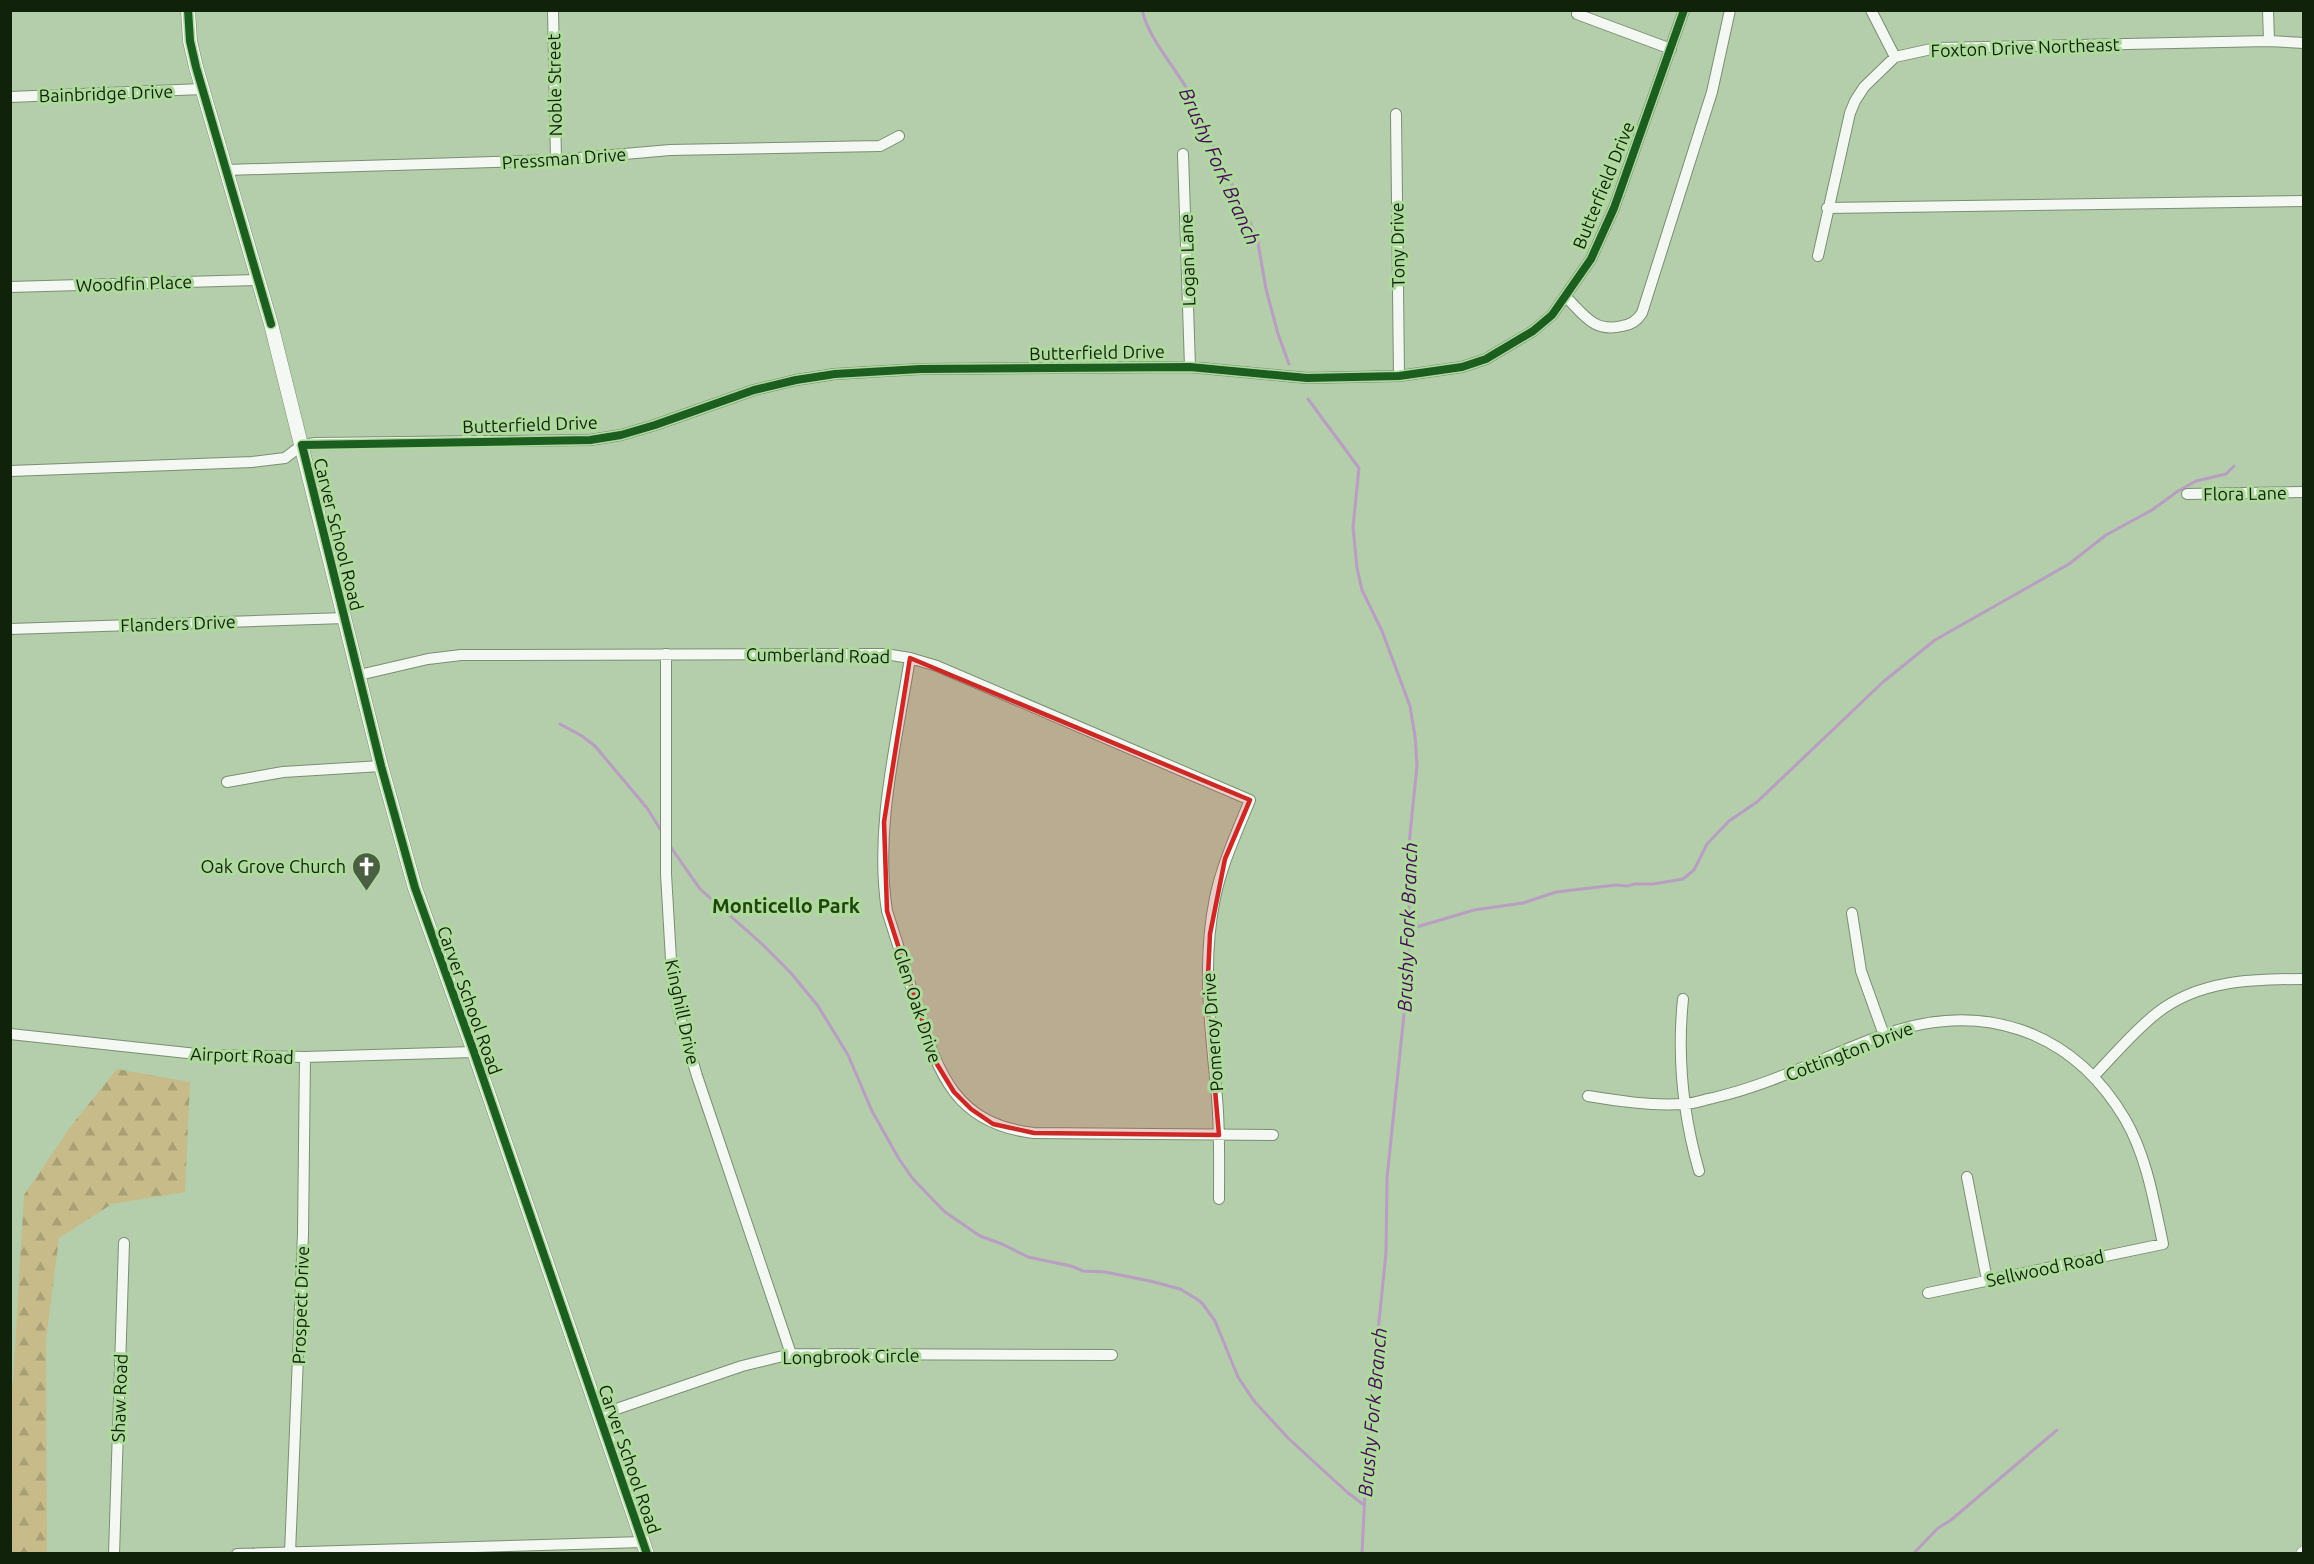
<svg xmlns="http://www.w3.org/2000/svg" width="2314" height="1564" font-family="Ubuntu,sans-serif">
<style>
.forest{fill:url(#forest-firs)}
.lines{fill:none;stroke-linecap:round;stroke-linejoin:round}
.stream{stroke:#b89ec1;stroke-width:3}
.minor-casing{stroke:#7b8e74;stroke-width:12}
.major-casing{stroke:#7b8e74;stroke-width:15}
.minor{stroke:#f4f8f2;stroke-width:10}
.major{stroke:#f4f8f2;stroke-width:14}
.cycleway-casing{stroke:#aedb9d;stroke-width:11}
.cycleway{stroke:#1b5e20;stroke-width:8}
.marked{fill:#cc2826;fill-opacity:0.2;stroke:#cc2826;stroke-width:4.5;stroke-linejoin:round}
.labels{text-anchor:middle;dominant-baseline:central;stroke-width:6;stroke-linejoin:round;paint-order:stroke}
.street-label{font-size:18px;fill:#11220a;stroke:#aedb9d}
.poi-label{font-size:18px;fill:#11220a;stroke:#aedb9d;text-anchor:end}
.water-label{font-size:20px;font-style:italic;fill:#480a59;stroke:#aedb9d}
.neighbourhood-label{font-size:20px;font-weight:bold;fill:#1e450a;stroke:#aedb9d}
</style>
<defs>
<pattern id="forest-firs" width="22" height="20" patternUnits="userSpaceOnUse" patternTransform="scale(1.5)"><rect width="22" height="20" fill="#c6bb89"/><path d="M5 1l3.5 6h-7zM16 11l3.5 6h-7z" fill="#a9a075"/></pattern>
</defs>
<rect width="100%" height="100%" fill="#b4cdab"/>
<path class="forest" d="M117 1069 190 1082 185 1192 112 1204 59 1238 46 1340 47 1553H11L10 1390 13 1381 24 1195 71 1126Z"/>
<g class="lines">
<path class="stream" d="M1142 10C1149 39 1174 66 1189 92 1193 100 1197 105 1198 113L1257 237 1266 289 1278 334 1289 364
M1308 399 1359 468 1353 527 1357 568 1362 590 1382 631 1410 706 1415 736 1417 766 1409 844V966L1387 1178 1386 1253 1368 1428 1362 1554
M560 724 582 736 595 746 647 808 662 832
M670 846 700 889 762 944 790 972 818 1006 848 1055 872 1111 899 1159 913 1179 945 1212 980 1236 1002 1244 1028 1257 1071 1266 1083 1271 1105 1272 1150 1281 1180 1289 1195 1298 1202 1303 1215 1321 1238 1377 1254 1401 1289 1439 1347 1492 1364 1505
M1410 929 1474 910 1523 903 1556 892 1616 885 1627 886 1635 884H1653L1683 879 1694 870 1707 844 1729 821 1757 802 1883 682 1935 640 2069 564 2106 535 2152 510 2178 491 2196 481 2226 474 2234 466
M1913 1554 1938 1528 1951 1520 2057 1430"/>
<defs>
<path id="minor" d="M553 10 556 160
M1871 10 1895 57
M2268 10 2269 41
M1577 14 1671 49
M10 97 202 89
M1396 114 1399 376
M1183 154 1190 367
M226 170 556 160 670 150 880 146 899 136
M1827 208 2304 201
M1818 256 1850 113 1855 101 1864 87 1895 57 1936 48 2269 41 2304 43
M10 287 258 280
M1566 297C1584 315 1594 333 1622 326 1631 325 1637 321 1642 313L1712 92 1730 10
M10 471 252 462 285 458 302 445 315 443 590 440 621 435 655 425 754 390 796 380 835 374 920 369 1190 367 1307 378 1399 376 1462 367 1486 359 1533 331 1552 315 1591 259 1614 208 1684 10
M2187 494 2304 492
M10 629 345 618
M666 654V874L672 977 680 1018 697 1076 791 1354
M910 658C897 741 874 828 887 911 897 942 907 973 916 1004 938 1071 953 1124 1034 1133L1273 1135
M359 675 428 659 461 655 885 654 910 658 937 666 1250 800C1237 832 1222 864 1215 898 1201 966 1211 1031 1217 1098 1220 1132 1219 1165 1219 1199
M227 782 283 772 381 766
M1852 913 1861 971 1884 1035
M1683 999C1677 1058 1683 1115 1699 1171
M10 1034 206 1055 305 1057 474 1052
M2094 1076C2114 1055 2134 1031 2157 1013 2199 980 2252 979 2304 979
M1588 1096C1619 1101 1651 1106 1682 1104 1693 1104 1703 1100 1713 1098 1773 1084 1826 1056 1883 1035 1980 1000 2071 1028 2125 1119 2147 1157 2154 1202 2163 1244L1928 1293
M1967 1177 1987 1280
M599 1415 742 1366 791 1354 1112 1355
M290 1553 303 1234 305 1057
M114 1554 124 1243
M237 1554 643 1542"/>
<path id="major" d="M188 10 190 41 196 67 271 324 381 766 415 888 474 1052 647 1554
M2303 1554 2304 1553"/>
</defs>
<use href="#minor" class="minor-casing"/>
<use href="#major" class="major-casing"/>
<use href="#minor" class="minor"/>
<use href="#major" class="major"/>
<defs>
<path id="cycleway" d="M188 10 190 41 196 67 271 324
M647 1554 474 1052 415 888 381 766 302 445 590 440 621 435 655 425 754 390 796 380 835 374 920 369 1190 367 1307 378 1399 376 1462 367 1486 359 1533 331 1552 315 1591 259 1614 208 1684 10"/>
</defs>
<use href="#cycleway" class="cycleway-casing"/>
<use href="#cycleway" class="cycleway"/>
</g>
<path class="marked" d="M910 658 1250 800 1225 859 1210 934 1207 998 1219 1135 1034 1133 993 1124 971 1109 954 1092 935 1061 887 911 884 822Z"/>
<defs>
<symbol id="church-pin" viewBox="-11 -11 22 30"><path d="M0 17L-7.5 6A9.5 9.5 0 1 1 7.5 6Z" fill="#4a5e42" stroke="#aedb9d"/><path d="M-1.2-6h2.4v3.5h3.3v2.4h-3.3V6h-2.4V-.1h-3.3v-2.4h3.3Z" fill="#fff"/></symbol>
</defs>
<g fill-rule="evenodd">
<use href="#church-pin" x="350" y="850" width="33" height="45"/>
</g>
<g class="labels">
<g class="street-label">
<text transform="translate(2025 47) rotate(-2)">Foxton Drive Northeast</text>
<text transform="translate(554 85) rotate(-91)">Noble Street</text>
<text transform="translate(106 93) rotate(-2)">Bainbridge Drive</text>
<text transform="translate(564 158) rotate(-4)">Pressman Drive</text>
<text transform="translate(1603 185) rotate(-68)">Butterfield Drive</text>
<text transform="translate(1397 245) rotate(-91)">Tony Drive</text>
<text transform="translate(1187 260) rotate(-92)">Logan Lane</text>
<text transform="translate(134 283) rotate(-2)">Woodfin Place</text>
<text transform="translate(1097 352) rotate(-1)">Butterfield Drive</text>
<text transform="translate(530 424) rotate(-2)">Butterfield Drive</text>
<text transform="translate(2245 493) rotate(-1)">Flora Lane</text>
<text transform="translate(339 534) rotate(76)">Carver School Road</text>
<text transform="translate(178 623) rotate(-2)">Flanders Drive</text>
<text transform="translate(818 655) rotate(1)">Cumberland Road</text>
<text transform="translate(470 1000) rotate(70)">Carver School Road</text>
<text transform="translate(918 1005) rotate(72)">Glen Oak Drive</text>
<text transform="translate(683 1012) rotate(78)">Kinghill Drive</text>
<text transform="translate(1212 1032) rotate(-94)">Pomeroy Drive</text>
<text transform="translate(1849 1051) rotate(-21)">Cottington Drive</text>
<text transform="translate(242 1055) rotate(2)">Airport Road</text>
<text transform="translate(2045 1268) rotate(-12)">Sellwood Road</text>
<text transform="translate(300 1305) rotate(-88)">Prospect Drive</text>
<text transform="translate(851 1356) rotate(-1)">Longbrook Circle</text>
<text transform="translate(119 1398) rotate(-88)">Shaw Road</text>
<text transform="translate(630 1459) rotate(71)">Carver School Road</text>
</g>
<g class="poi-label">
<text x="346" y="866">Oak Grove Church</text>
</g>
<g class="water-label">
<text transform="translate(1220 166) rotate(66)">Brushy Fork Branch</text>
<text transform="translate(1407 927) rotate(-88)">Brushy Fork Branch</text>
<text transform="translate(1372 1412) rotate(-85)">Brushy Fork Branch</text>
</g>
<g class="neighbourhood-label">
<text x="786" y="905">Monticello Park</text>
</g>
</g>
<rect width="2314" height="1564" fill="none" stroke="#11220a" stroke-width="24"/>
</svg>
